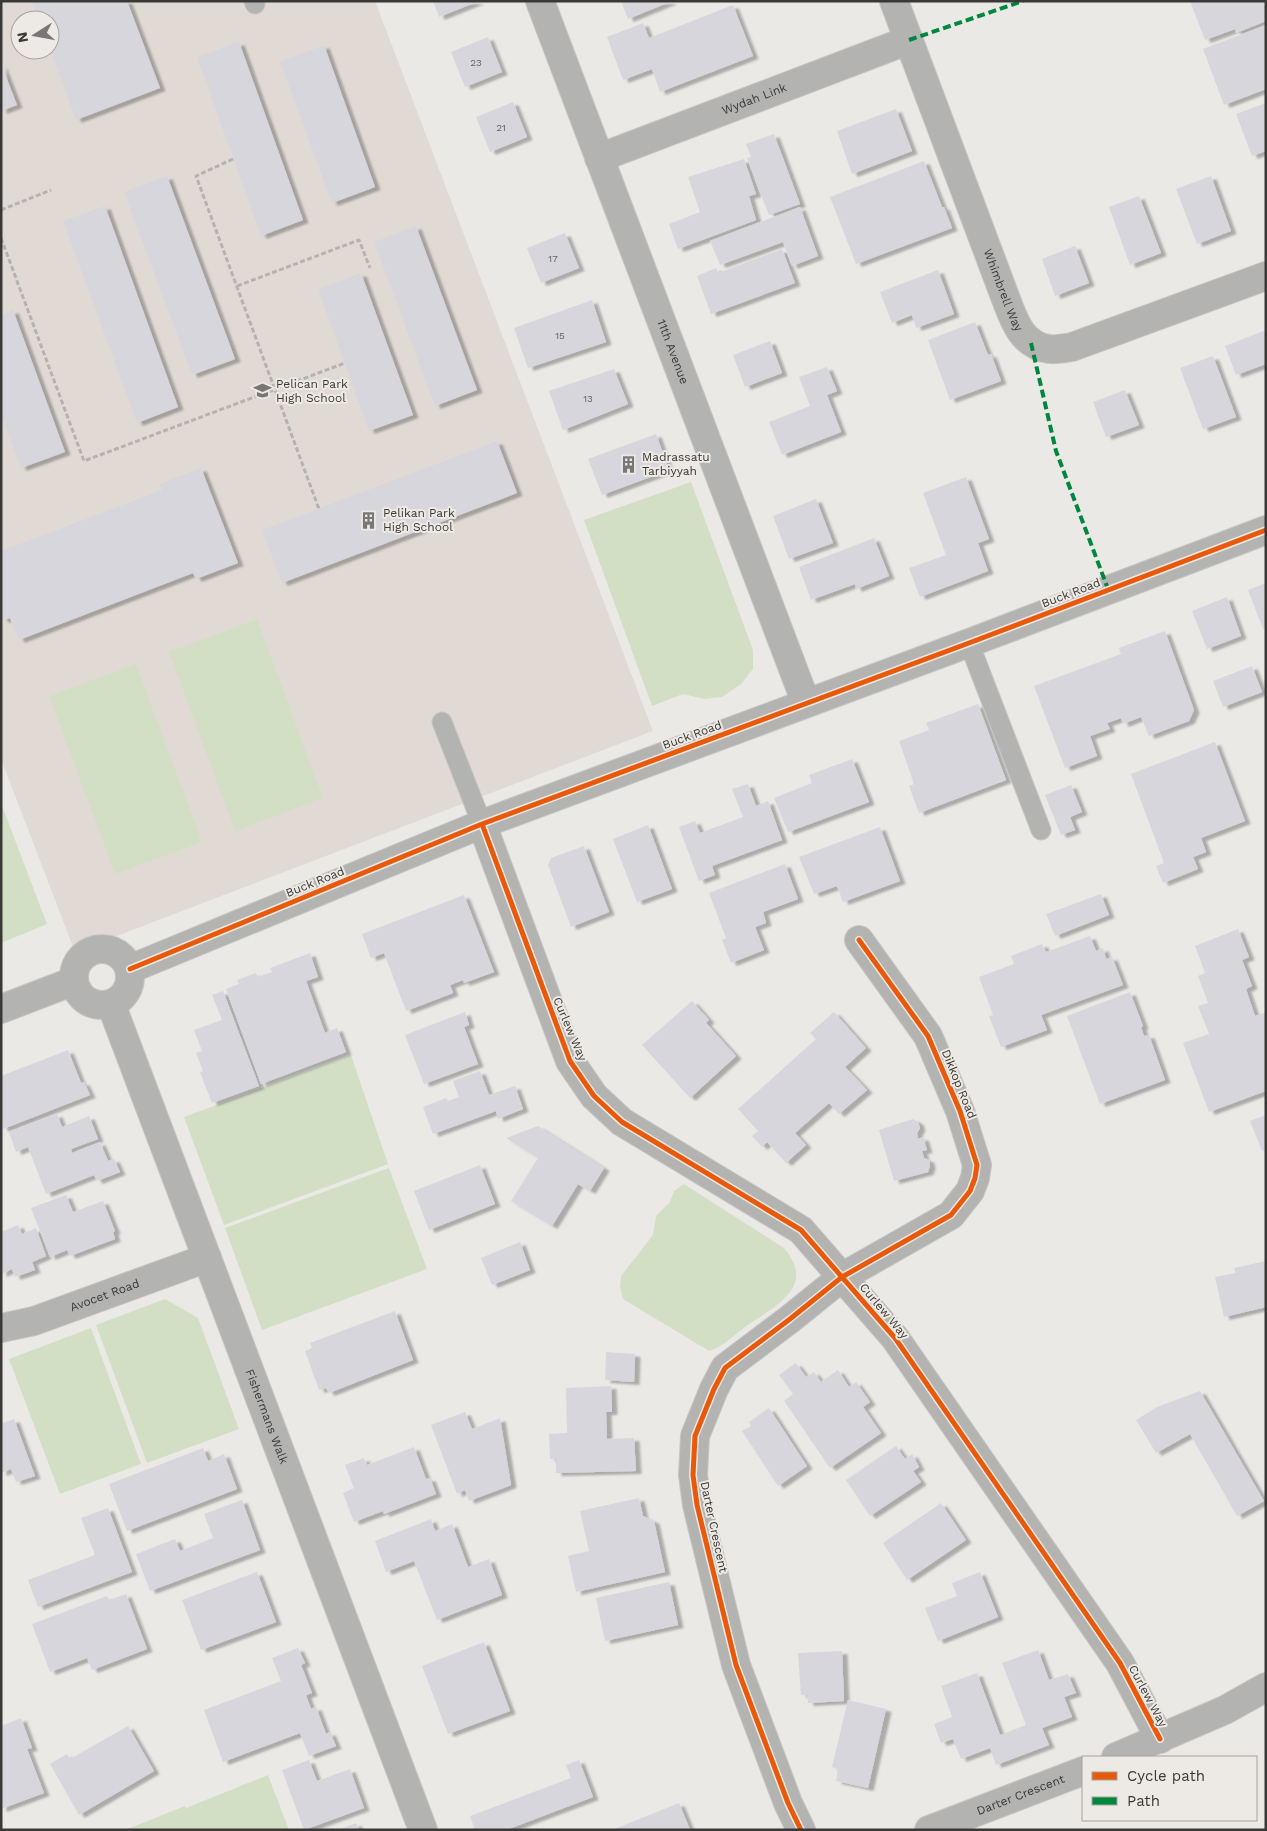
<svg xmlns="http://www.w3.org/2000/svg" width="1267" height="1831" font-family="'Work Sans',sans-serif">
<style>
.built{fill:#e1dad4;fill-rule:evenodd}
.green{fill:#d3dfc5}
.building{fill:#d7d6dc;filter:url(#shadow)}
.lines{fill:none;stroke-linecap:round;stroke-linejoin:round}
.service-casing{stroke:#c7c6c4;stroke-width:21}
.minor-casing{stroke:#c7c6c4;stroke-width:30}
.path{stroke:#b5b3b2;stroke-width:3;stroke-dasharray:5 2.5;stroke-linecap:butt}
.service{stroke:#b3b3b2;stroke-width:19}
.minor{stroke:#b3b3b2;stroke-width:28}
.quiet{stroke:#00873e;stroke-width:4;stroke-dasharray:8 4;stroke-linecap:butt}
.cycleway-casing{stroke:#ede9e4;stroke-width:8}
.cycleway{stroke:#e8590c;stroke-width:5}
.labels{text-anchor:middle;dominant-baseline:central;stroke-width:4;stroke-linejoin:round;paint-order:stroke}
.number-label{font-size:10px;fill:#646364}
.street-label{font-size:12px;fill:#3b3938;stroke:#ede9e4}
.poi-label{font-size:12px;fill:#3b3938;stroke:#ede9e4;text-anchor:start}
</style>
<defs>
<filter id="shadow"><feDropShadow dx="5.5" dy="3" stdDeviation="1" flood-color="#0004"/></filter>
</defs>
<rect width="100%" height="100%" fill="#ebe9e6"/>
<path class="built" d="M1 1H375L653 731 75 952 1 759ZM20 20H50V50H20Z"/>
<path class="green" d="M691 482 753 650V669L741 684 722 697 704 699 683 694 652 706 584 520Z
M257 619 323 798 235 831 169 652Z
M136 664 202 842 115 874 49 696Z
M1 803 47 924 1 943Z
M351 1055 388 1164 224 1225 184 1117Z
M389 1168 427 1269 262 1330 225 1228Z
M684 1184 784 1248C818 1288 773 1307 745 1327 734 1335 723 1347 709 1351L623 1299 620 1287 621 1276 653 1235 656 1216 670 1202 674 1191Z
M165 1299 198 1318 239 1429 147 1463 96 1325Z
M91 1328 141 1464 60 1494 9 1359Z
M268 1775 289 1830H125L185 1806 186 1808Z"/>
<path class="building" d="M31 1H127L160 88 76 120 50 50V20H39Z
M433 1H479L439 17Z
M621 1H672L628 19Z
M1190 1H1266V21L1236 33 1235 29 1205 40Z
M733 5 753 56 660 92 652 69 623 80 607 37 643 23 649 38Z
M1266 25V89L1224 105 1203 49Z
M488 37 502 72 465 87 451 52Z
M239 42 303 220 261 236 197 57Z
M324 45 375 187 332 203 280 62Z
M1 64 17 105 1 111Z
M513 102 527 137 490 152 476 117Z
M1266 103V151L1252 156 1236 114Z
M896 109 912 151 852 174 837 131Z
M774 134 800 204 769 215 747 158 751 157 746 144Z
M744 159 756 194 749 196 756 220 678 249 669 224 700 212 688 177Z
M924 161 942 207H944L952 228 856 264 830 197Z
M167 176 235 359 192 375 124 192Z
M1211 176 1231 231 1197 244 1176 189Z
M1139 196 1161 253 1130 265 1109 207Z
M105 206 178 407 137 423 63 221Z
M800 207 818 256 792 266 783 242 720 265 710 241Z
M416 226 477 390 435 406 374 242Z
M565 233 579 268 541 283 527 248Z
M1075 246 1089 283 1055 296 1042 259Z
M782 249 795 283 711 314 697 276 716 268 718 273Z
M938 270 954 314 916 328 912 315 892 323 880 292Z
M361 273 413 415 369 431 318 289Z
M592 300 606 342 528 368 514 328Z
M13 310 65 452 21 468 1 414V315Z
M975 322 988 355 991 354 1001 381 950 400 928 340Z
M1266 330V364L1236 375 1225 346Z
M770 341 782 373 745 387 733 355Z
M1213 356 1236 417 1203 429 1180 368Z
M827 367 837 391 827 395 841 432 782 455 769 422 810 406 799 377Z
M614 369 628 404 563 430 549 391Z
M1125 390 1139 425 1106 437 1093 402Z
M656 434 669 470 602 495 588 459Z
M497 441 517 493 282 583 262 530Z
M201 468 238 563 196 579 193 573 19 640 10 618 3 620 1 615V551L162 490 159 484Z
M966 477 989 539 978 543 988 571 920 597 909 568 946 555 923 493Z
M816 499 833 543 789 559 773 516Z
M874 538 889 576 856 589 855 584 811 600 799 567Z
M1266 583V628L1263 629 1248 590Z
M1227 597 1241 636 1207 649 1192 611Z
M1165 631 1194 710 1189 721 1149 736 1141 717 1123 724 1121 718 1107 723 1110 729 1090 736 1097 756 1065 768 1034 686 1121 654 1119 648Z
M1252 666 1262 692 1223 707 1213 681Z
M978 704 1006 780 919 813 909 786 914 784 899 741 929 730 926 723Z
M1215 742 1245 821 1201 838 1206 852 1193 857 1198 869 1163 883 1156 866 1164 863 1131 774Z
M852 759 869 802 788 832 774 798 812 783 809 775Z
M748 784 756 806 768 801 782 840 712 866 715 875 699 881 679 827 695 821 700 833 743 817 732 789Z
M1071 785 1082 812 1070 817 1075 830 1061 835 1045 795Z
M648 825 672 889 637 902 613 839Z
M880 827 900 881 843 902 837 886 814 894 799 857Z
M584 846 609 912 571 927 548 865 551 858Z
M785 864 798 899 763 912 766 923 755 927 764 950 731 963 722 940 726 938 709 893Z
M1101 894 1109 915 1055 936 1046 914Z
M464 895 494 972 464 983 463 980 450 985 453 993 406 1011 384 953 371 958 362 934Z
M1238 929 1249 957 1242 960 1252 986 1246 989 1255 1016 1266 1012V1091L1209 1112 1183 1043 1209 1034 1198 1006 1208 1003 1198 976 1205 973 1195 946Z
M1090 936 1096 951 1103 948 1106 959 1112 957 1123 985 1041 1015 1047 1030 1001 1047 989 1016 993 1015 979 977 1014 964 1011 956 1042 944 1046 952Z
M310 953 318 977 306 981 325 1033 337 1028 346 1052 261 1084 226 989 239 984 237 980 256 973 258 977 272 972 270 968Z
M223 991 259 1086 212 1103 200 1072 203 1071 196 1053 202 1051 194 1030 222 1020 212 995Z
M1130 992 1143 1026 1141 1027 1144 1036 1149 1035 1165 1080 1100 1104 1067 1016Z
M692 1001 709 1020 706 1023 736 1056 690 1098 642 1045Z
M465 1012 469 1025 464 1027 478 1064 424 1084 405 1035Z
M834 1012 866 1048 845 1067 867 1090 839 1114 829 1103 795 1133 806 1145 786 1163 767 1142 762 1147 752 1136 758 1131 738 1109 816 1039 810 1033Z
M68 1050 81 1083 84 1082 90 1095 3 1129 1 1124V1076Z
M480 1071 489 1095 515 1086 523 1109 498 1119 496 1111 433 1134 423 1107 446 1098 448 1101 459 1097 453 1081Z
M57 1114 62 1127 89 1116 98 1139 71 1149 72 1153 100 1142 108 1161 114 1159 120 1172 97 1181 94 1175 46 1194 28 1147 16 1152 9 1132Z
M1266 1115V1150L1262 1151 1250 1121Z
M913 1119 918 1122 920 1128 917 1133 918 1139 923 1137 927 1150 922 1151 924 1158 929 1160 930 1166 928 1172 894 1181 879 1130Z
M538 1126 604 1168 590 1191 578 1184 552 1226 511 1201 538 1158 506 1138Z
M480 1165 495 1204 429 1230 414 1191Z
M66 1195 73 1212 103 1201 115 1231 113 1232 115 1239 70 1256 67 1250 50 1257 31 1208Z
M18 1225 22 1234 36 1228 46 1256 32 1262 35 1270 15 1277 12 1269 1 1274V1232Z
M520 1242 530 1270 492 1285 481 1258Z
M1266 1261V1307L1224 1317 1215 1277 1236 1273 1234 1268Z
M395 1311 413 1360 329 1393 326 1388 319 1390 305 1351 312 1348 310 1343Z
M606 1352 635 1354 634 1382 605 1380Z
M796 1363 806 1377 814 1372 821 1382 838 1370 849 1387 856 1382 870 1402 863 1407 881 1433 830 1468 784 1401 793 1394 779 1375Z
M611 1386 612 1412H606L607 1439 634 1438 636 1471 556 1473V1459H550L549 1434 567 1433 566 1388Z
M1200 1391 1264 1501 1237 1516 1190 1434 1156 1453 1136 1420 1157 1407Z
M769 1408 807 1466 778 1486 742 1431 751 1426 749 1422Z
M465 1412 472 1429 500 1418 511 1485 469 1501 465 1490 457 1494 431 1425Z
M1 1419 3 1423 14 1419 35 1476 16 1482 11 1469 1 1473Z
M896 1446 905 1459 912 1454 919 1467 913 1471 921 1482 870 1516 846 1480Z
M414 1447 426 1479 430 1478 436 1494 384 1514 383 1511 354 1522 343 1493 354 1488 345 1465 364 1458 367 1465Z
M203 1448 208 1461 224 1454 237 1489 127 1531 109 1484Z
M639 1498 643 1516 654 1521 665 1572 576 1592 568 1556 589 1551 580 1511Z
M242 1500 260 1550 150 1591 136 1554 175 1539 180 1551 213 1538 204 1514Z
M941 1503 966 1540 907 1580 883 1543Z
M108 1508 132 1572 38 1607 28 1580 95 1555 81 1518Z
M431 1519 435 1531 452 1524 468 1567 489 1559 502 1595 437 1620 414 1561 386 1572 375 1541Z
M257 1572 276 1622 201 1650 182 1600Z
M980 1572 998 1617 938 1641 925 1608 957 1596 952 1583Z
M669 1582 678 1625 605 1641 596 1598Z
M126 1594 147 1649 92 1670 87 1658 50 1672 32 1624 107 1596 109 1600Z
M484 1642 510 1711 448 1734 422 1666Z
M298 1648 305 1663 301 1665 312 1693 306 1695 308 1701 311 1709 316 1707 326 1734 330 1732 336 1746 309 1756 300 1733 223 1762 204 1710 281 1681 272 1658Z
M1038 1650 1049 1680 1068 1674 1076 1693 1064 1697 1072 1717 1042 1728 1049 1745 996 1765 990 1748 961 1759 953 1739 941 1743 934 1724 952 1717 941 1686 977 1673 1000 1735 1026 1725 1002 1663Z
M842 1651 844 1701 808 1703 807 1695H801L798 1653Z
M848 1700 886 1709 868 1788 836 1781 838 1769 832 1767Z
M21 1718 32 1748 27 1749 44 1793 1 1809V1726Z
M128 1726 154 1771 79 1815 50 1764 67 1754 70 1759Z
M309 1760 317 1781 350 1769 364 1808 304 1830 282 1770Z
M579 1760 593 1797 506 1830H475L470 1816 571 1778 566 1765Z
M679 1803 690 1830H612Z
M356 1823 359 1830H338Z"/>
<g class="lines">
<defs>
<path id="service" d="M254 1 255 4
M969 643 1041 830
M442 722 482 824"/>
<g id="minor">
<path id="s1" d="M540 1 806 703"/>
<path id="s2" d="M894 1 1004 294C1013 317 1020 345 1049 349 1056 350 1065 348 1072 347L1266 276"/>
<path id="s3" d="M599 158 909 40"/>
<path d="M482 824 570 1061 594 1096 622 1122 801 1230 895 1338 1120 1663 1160 1739"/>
<circle cx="102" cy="977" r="28"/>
<path d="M130 969 482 824 969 643 1266 530"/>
<path id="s4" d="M111 1004 423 1830"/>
<path d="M1 1009 74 981"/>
<path id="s5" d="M1 1328 34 1321 207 1258"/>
<path d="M1116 1757 1225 1710 1266 1687"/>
<path d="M801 1830 788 1803 736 1665 697 1505 693 1475 695 1436 714 1389 725 1368 790 1319 842 1277 951 1215 970 1191 975 1178 977 1165 960 1111 928 1036 859 940"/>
<path id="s6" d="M929 1830 1083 1771"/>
</g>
</defs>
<use href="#service" class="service-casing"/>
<use href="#minor" class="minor-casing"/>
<path class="path" d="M233 159 196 176 319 509
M1 210 51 190
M1 238 84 461 345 363
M237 286 359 240 370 268"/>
<use href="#service" class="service"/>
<use href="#minor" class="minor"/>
<path class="quiet" d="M909 40 1023 1
M1031 343 1056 451 1108 589"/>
<defs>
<path id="cycleway" d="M482 824 570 1061 594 1096 622 1122 801 1230 895 1338 1120 1663 1160 1739
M130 969 482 824 969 643 1266 530
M801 1830 788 1803 736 1665 697 1505 693 1475 695 1436 714 1389 725 1368 790 1319 842 1277 951 1215 970 1191 975 1178 977 1165 960 1111 928 1036 859 940"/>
</defs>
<use href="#cycleway" class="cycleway-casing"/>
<use href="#cycleway" class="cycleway"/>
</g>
<defs>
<symbol id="school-bare" viewBox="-9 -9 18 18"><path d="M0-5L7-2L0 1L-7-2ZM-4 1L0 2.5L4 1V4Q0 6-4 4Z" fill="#797775" stroke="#ede9e4" stroke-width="2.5" paint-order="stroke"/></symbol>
<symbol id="building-bare" viewBox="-9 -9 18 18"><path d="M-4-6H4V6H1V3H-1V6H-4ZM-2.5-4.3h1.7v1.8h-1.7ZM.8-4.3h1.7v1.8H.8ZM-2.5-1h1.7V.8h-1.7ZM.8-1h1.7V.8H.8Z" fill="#797775" stroke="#ede9e4" stroke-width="2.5" paint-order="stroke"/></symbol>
</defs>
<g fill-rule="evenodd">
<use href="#school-bare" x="250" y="378" width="25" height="25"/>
<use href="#building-bare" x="616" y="452" width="25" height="25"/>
<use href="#building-bare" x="356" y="508" width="25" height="25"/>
</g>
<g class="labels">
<g class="number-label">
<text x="476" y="62">23</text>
<text x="501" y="127">21</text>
<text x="553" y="258">17</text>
<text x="560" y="335">15</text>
<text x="588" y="398">13</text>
</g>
<g class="street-label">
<text stroke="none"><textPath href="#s3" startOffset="166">Wydah Link</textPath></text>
<text stroke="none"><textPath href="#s2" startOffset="309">Whimbrell Way</textPath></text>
<text stroke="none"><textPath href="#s1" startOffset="375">11th Avenue</textPath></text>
<text transform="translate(1071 593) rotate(-21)">Buck Road</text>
<text transform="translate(692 735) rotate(-20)">Buck Road</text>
<text transform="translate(315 882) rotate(-22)">Buck Road</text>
<text transform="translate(570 1029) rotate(67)">Curlew Way</text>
<text transform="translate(959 1084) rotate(68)">Dikkop Road</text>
<text stroke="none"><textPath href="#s5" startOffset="109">Avocet Road</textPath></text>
<text transform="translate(884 1311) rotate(50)">Curlew Way</text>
<text stroke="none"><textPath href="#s4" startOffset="441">Fishermans Walk</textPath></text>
<text transform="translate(714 1527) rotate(78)">Darter Crescent</text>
<text transform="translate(1148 1696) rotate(62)">Curlew Way</text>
<text stroke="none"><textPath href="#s6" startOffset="98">Darter Crescent</textPath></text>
</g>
<g class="poi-label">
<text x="276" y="384">Pelican Park<tspan x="276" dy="14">High School</tspan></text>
<text x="642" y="457">Madrassatu<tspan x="642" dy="14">Tarbiyyah</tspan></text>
<text x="383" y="513">Pelikan Park<tspan x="383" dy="14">High School</tspan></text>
</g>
</g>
<rect width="1267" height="1831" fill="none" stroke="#3b3938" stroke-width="5"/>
<rect x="1082" y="1756" width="175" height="65" fill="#ede9e4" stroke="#a6a39f"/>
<rect x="1092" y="1772" width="25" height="8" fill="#e8590c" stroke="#a6a39f"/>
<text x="1127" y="1781" font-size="15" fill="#3b3938">Cycle path</text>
<rect x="1092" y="1797" width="25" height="8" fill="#00873e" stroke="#a6a39f"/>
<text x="1127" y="1806" font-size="15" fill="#3b3938">Path</text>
<g transform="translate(35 35) rotate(259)"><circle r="24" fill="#ede9e4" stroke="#a6a39f"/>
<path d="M0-4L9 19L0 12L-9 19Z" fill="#797775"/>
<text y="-8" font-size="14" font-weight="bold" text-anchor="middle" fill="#3b3938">N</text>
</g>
</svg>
